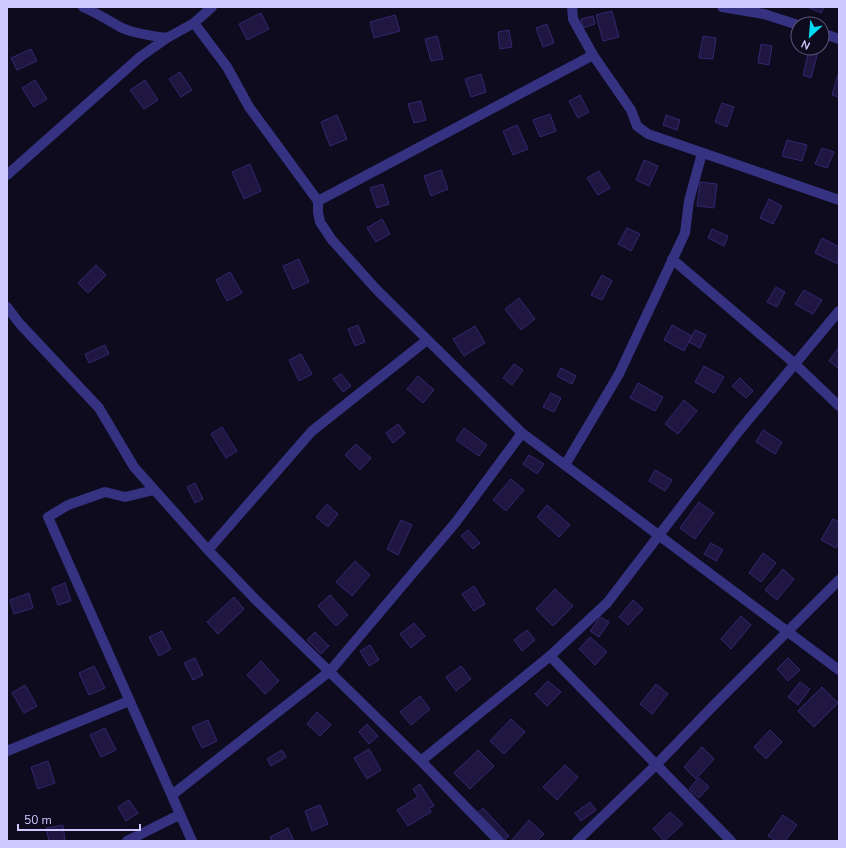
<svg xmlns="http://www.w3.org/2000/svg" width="846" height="848" font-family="'Nunito Sans',sans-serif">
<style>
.building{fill:#1f1642;stroke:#34266f}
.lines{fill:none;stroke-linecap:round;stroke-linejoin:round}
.street{stroke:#353282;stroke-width:10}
</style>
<rect width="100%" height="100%" fill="#0e0b1f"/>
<path class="building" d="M807 7H824L821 13Z
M612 11 619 37 603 41 596 15Z
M261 13 269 29 247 40 239 24Z
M395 15 400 31 374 38 370 22Z
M593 16 595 24 583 28 581 19Z
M547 24 554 43 543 47 536 28Z
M509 30 512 47 500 49 498 32Z
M437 36 443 59 431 61 425 39Z
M703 36 716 38 713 59 699 58Z
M761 44 772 46 769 65 758 63Z
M31 49 37 61 17 70 11 58Z
M809 50 818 52 811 78 803 75Z
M839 71V97L832 95Z
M180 72 192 90 181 97 169 79Z
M481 74 486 92 471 97 465 79Z
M35 80 47 99 34 107 22 88Z
M145 80 158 100 144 109 130 90Z
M580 95 589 112 578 118 569 101Z
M421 101 426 120 414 123 408 104Z
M722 103 734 107 727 127 715 122Z
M550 114 556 131 540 137 533 120Z
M337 115 347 139 330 146 321 122Z
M666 115 680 120 677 130 663 125Z
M517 125 528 149 513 155 503 131Z
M787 140 807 145 802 161 782 156Z
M822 148 834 152 827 168 815 164Z
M644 160 658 166 649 186 636 180Z
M250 164 261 191 244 199 232 172Z
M441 170 448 189 431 196 424 176Z
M599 171 610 188 598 195 587 178Z
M700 182 717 184 714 208 697 206Z
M383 184 389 204 377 208 370 188Z
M769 199 782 206 773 224 760 218Z
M382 219 390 234 376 242 367 228Z
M627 228 640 234 631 251 618 244Z
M712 229 728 236 724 246 708 238Z
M822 238 839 247 838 264 815 253Z
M299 259 309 282 293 289 283 266Z
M96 265 106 275 88 293 78 283Z
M230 272 242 293 227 301 216 280Z
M602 275 612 281 602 300 591 295Z
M776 287 785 292 777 307 767 302Z
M804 290 822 300 813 314 795 304Z
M519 298 535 319 521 330 505 309Z
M358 325 365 342 355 346 348 329Z
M672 325 692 336 684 351 664 340Z
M475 326 485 343 464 356 453 339Z
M695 330 706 335 700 348 689 342Z
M105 345 109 354 89 363 85 354Z
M839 347V369L829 361Z
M301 354 312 374 299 381 289 360Z
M514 364 523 370 512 385 503 378Z
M704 366 724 377 714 393 695 382Z
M561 368 576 376 572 384 557 376Z
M341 374 351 386 343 392 333 379Z
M418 376 434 390 423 403 407 389Z
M740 378 753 391 746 398 732 386Z
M638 383 663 397 655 411 630 398Z
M551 393 561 398 554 412 543 407Z
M684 400 697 411 678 434 665 424Z
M398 424 405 433 393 443 386 433Z
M222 427 237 451 226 458 211 434Z
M464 428 487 445 479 456 456 440Z
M763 430 782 442 775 454 756 442Z
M356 444 371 458 360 470 345 455Z
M529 455 544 464 537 474 523 464Z
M655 470 672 480 665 491 649 481Z
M511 479 524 490 506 511 493 500Z
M195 483 203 499 195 503 187 487Z
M699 502 714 513 695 539 680 528Z
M327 504 338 514 328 527 316 517Z
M547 505 570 525 559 537 537 517Z
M833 519 839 522V542L836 548 821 540Z
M401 520 412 525 398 555 387 549Z
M468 530 480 543 473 549 461 536Z
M711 543 723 550 716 561 704 554Z
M763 553 776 563 761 582 749 573Z
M355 561 370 575 352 596 336 582Z
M783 569 794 579 777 600 765 590Z
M65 583 71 601 58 605 52 588Z
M474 586 485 604 474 611 462 594Z
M555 589 573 606 553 626 536 609Z
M29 593 33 608 14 614 10 600Z
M330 595 348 615 336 626 318 606Z
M234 597 244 609 218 634 207 622Z
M633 600 643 609 628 625 619 617Z
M741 616 751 625 731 649 721 639Z
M600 617 609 622 599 637 590 631Z
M414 623 425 636 411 648 400 634Z
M527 630 535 640 522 651 514 640Z
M162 631 171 649 159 656 149 637Z
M315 632 329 646 321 654 307 640Z
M590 637 607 652 595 665 579 649Z
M370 645 379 660 369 666 360 651Z
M195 658 203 675 193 680 184 663Z
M788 658 800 670 788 681 777 669Z
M261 661 279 681 265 694 247 675Z
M94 666 105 688 89 695 79 673Z
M461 666 471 679 456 691 446 677Z
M548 681 561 692 547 706 535 694Z
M800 682 810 689 798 705 788 697Z
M656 684 668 694 652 714 640 704Z
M25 685 37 706 24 713 12 693Z
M822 687 838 703 814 727 798 711Z
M420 696 430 709 411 725 400 712Z
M317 712 331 725 320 736 307 724Z
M511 719 525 732 504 754 490 741Z
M208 720 217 741 202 748 192 727Z
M367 724 378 736 369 744 359 732Z
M105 728 116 750 101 757 90 735Z
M770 730 782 742 766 759 754 747Z
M702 747 714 759 696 779 684 767Z
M369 749 381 770 367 779 354 758Z
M282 750 286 757 271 766 267 759Z
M478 750 494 766 470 789 454 773Z
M48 761 55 783 38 789 31 767Z
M565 765 578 777 557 800 543 787Z
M699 778 709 787 699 798 689 789Z
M420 784 434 806 429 808 431 812 408 826 397 810 418 797 413 789Z
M129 800 138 813 126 821 118 807Z
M590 802 596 810 581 821 575 813Z
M320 805 328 824 312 831 305 811Z
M483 808 509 836 503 841 476 814Z
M670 812 683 824 664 841 653 829Z
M783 815 797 825 785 841H776L768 836Z
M529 820 544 834 537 841H514L512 840Z
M63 825 65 841H49L46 828Z
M288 828 294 841H272L270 837Z"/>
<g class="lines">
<path class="street" d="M83 7C97 13 109 21 122 28 136 34 152 36 167 38
M572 7 573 19 593 55 631 110 637 126 648 134 839 200
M722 7 764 14 798 25
M194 23 227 67 249 107 318 201V212L320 222 332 240 376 289 522 433 839 670
M822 33 839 39
M7 175 140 57 167 38 194 23 212 7
M318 201 593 55
M672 259 794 363 839 406
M7 307 20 324 99 408 134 467 208 550 256 600 421 761 499 841
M565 465 619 374 685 233 689 201 702 153
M154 490 125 497 105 492 68 505 48 517 192 841
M208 550 312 431 427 340
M550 656 731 841
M7 751 129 701
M421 761 550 656 607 603 739 431 839 311
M172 795 330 671 456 522 522 433
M127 841 179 815
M577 841 656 765 715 704 839 580"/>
</g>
<rect width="846" height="848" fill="none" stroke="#cfc9ff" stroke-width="16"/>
<g transform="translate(810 36) rotate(206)"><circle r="19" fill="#0e0b1f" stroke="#5b5779"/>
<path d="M0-3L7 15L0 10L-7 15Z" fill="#00dbf4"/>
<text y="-6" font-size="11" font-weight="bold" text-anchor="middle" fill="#cfc9ff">N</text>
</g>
<path d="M18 824v6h122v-6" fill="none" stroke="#cfc9ff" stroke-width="2"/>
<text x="24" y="824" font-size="12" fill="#cfc9ff" stroke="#0e0b1f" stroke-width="3" paint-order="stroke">50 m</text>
</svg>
